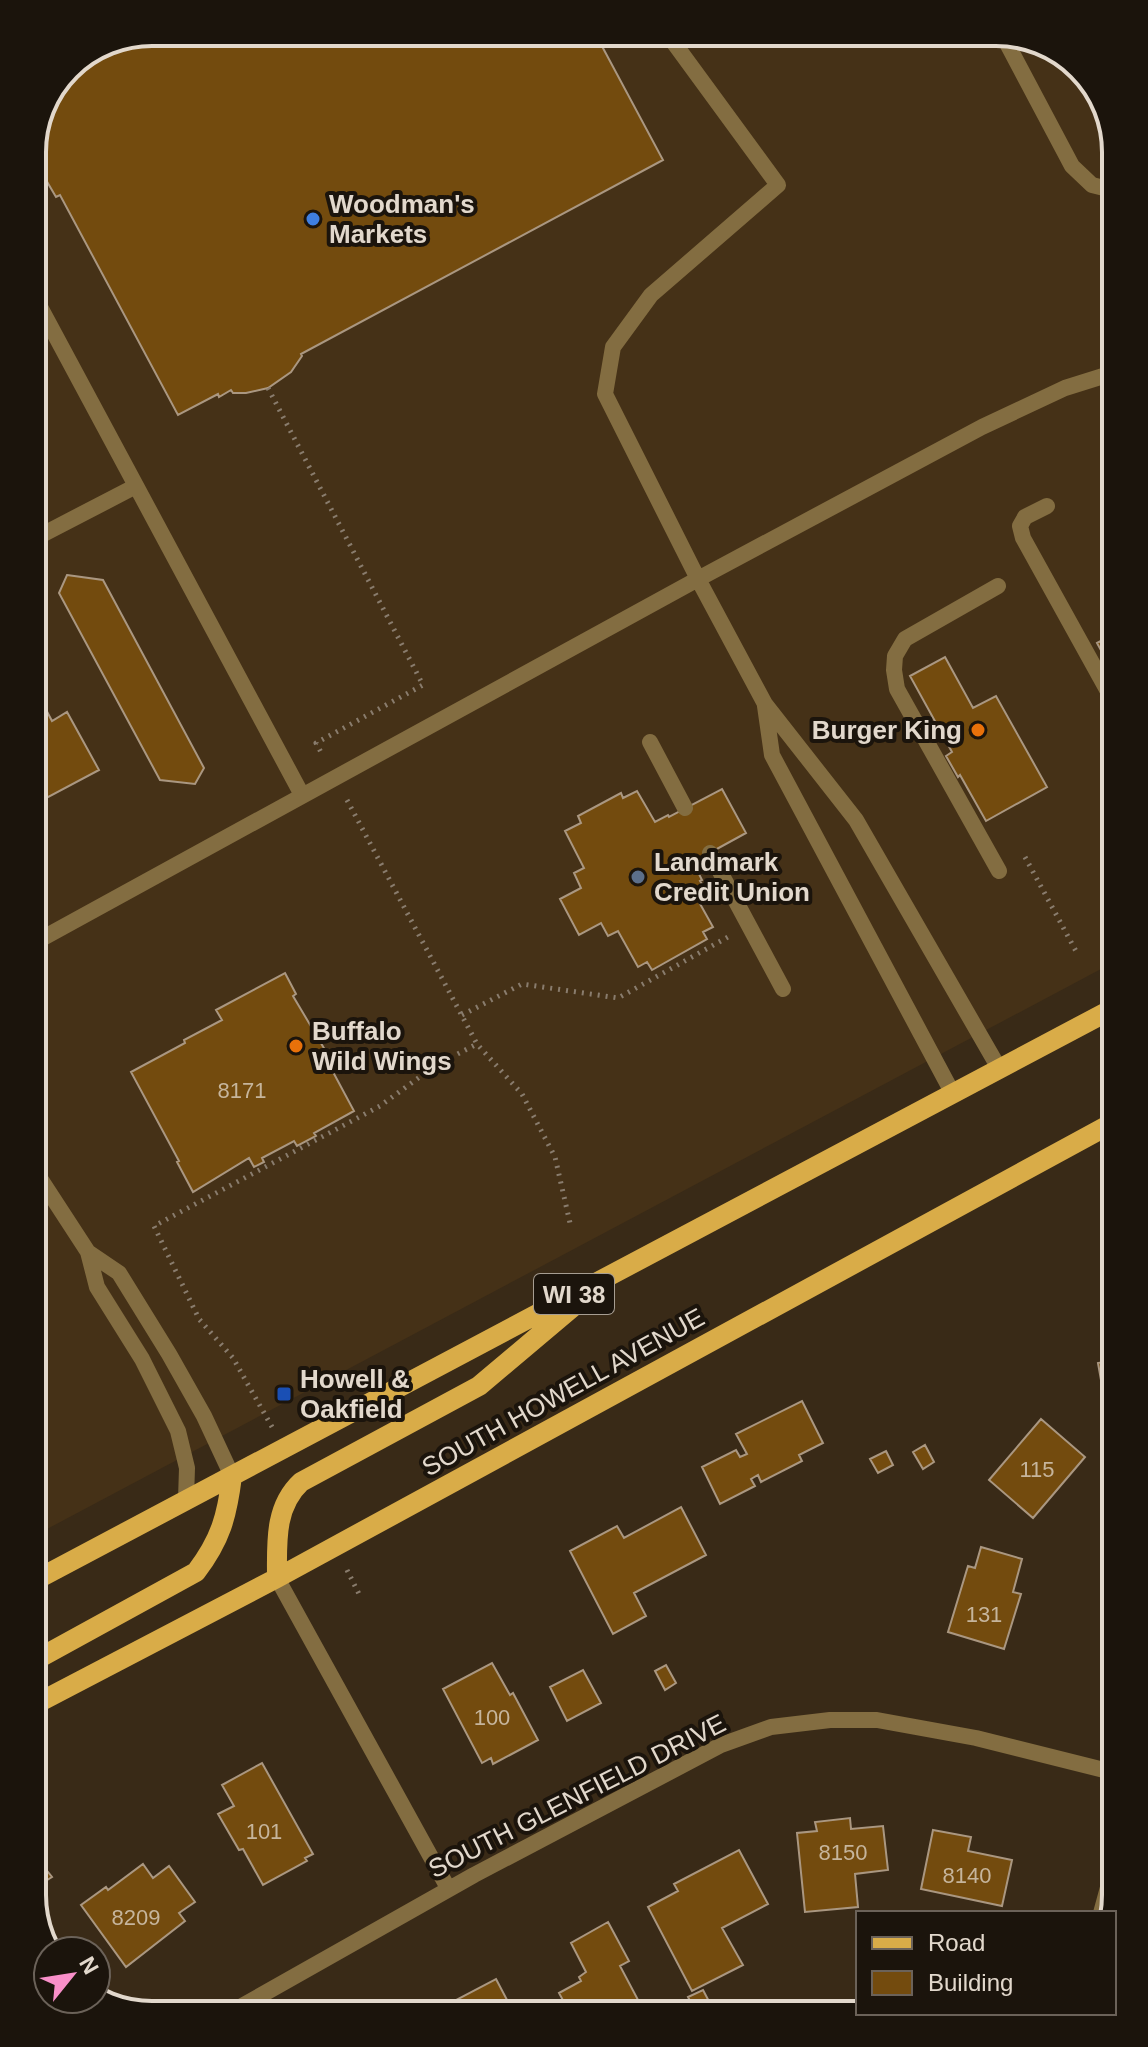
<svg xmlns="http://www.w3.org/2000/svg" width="1148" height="2047" font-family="Arial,sans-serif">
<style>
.built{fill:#453117}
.building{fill:#734b0e;stroke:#aa9781;stroke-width:2}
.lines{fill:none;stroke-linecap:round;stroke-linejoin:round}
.path{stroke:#897c6d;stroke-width:5;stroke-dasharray:2 6;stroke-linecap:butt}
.lane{stroke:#836d41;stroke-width:16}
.street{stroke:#836d41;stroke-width:16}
.primary{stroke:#d9ac48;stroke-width:20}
.shop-dot{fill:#3f7fe0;stroke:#1b140c;stroke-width:3}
.food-dot{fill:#e8710a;stroke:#1b140c;stroke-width:3}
.service-dot{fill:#5c6f8a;stroke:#1b140c;stroke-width:3}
.transit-dot{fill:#1a4fb4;stroke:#1b140c;stroke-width:3}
.labels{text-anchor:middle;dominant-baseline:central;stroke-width:8;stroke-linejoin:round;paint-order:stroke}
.number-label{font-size:22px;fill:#c6b59c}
.shield{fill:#1b140c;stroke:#a69d92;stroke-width:2}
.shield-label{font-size:24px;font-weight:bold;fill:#e2d8cc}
.poi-label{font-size:26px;font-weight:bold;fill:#e2d8cc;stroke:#1b140c;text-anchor:start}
.street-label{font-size:26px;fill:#e2d8cc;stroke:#1b140c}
.rim{fill:none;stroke:#e2d8cc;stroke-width:4}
</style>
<rect width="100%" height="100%" fill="#392a17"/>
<path class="built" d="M152 32H1005L1063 52 1104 99 1116 152V961L32 1537V144L67 67Z"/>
<path class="building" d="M152 32H600L596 35 663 160 301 354 302 356 291 372 268 388 246 393H233L231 390 219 397 218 394 178 415 60 195 56 197 46 180 41 183 32 175V144L67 67Z
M67 575 103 580 204 768 195 784 160 780 59 593Z
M1116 633V678L1097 643Z
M945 657 973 708 996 696 1047 787 986 821 960 775 958 777 946 756 952 752 910 676Z
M32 683 52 721 67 712 99 770 37 803 32 795Z
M722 789 746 833 693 862 702 880 700 881 704 887 694 893 713 927 703 932 707 939 652 970 647 962 638 967 618 931 608 936 601 923 579 935 560 899 581 888 574 873 584 868 565 831 581 823 578 816 621 793 623 798 637 791 655 822 668 815 669 817Z
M285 973 296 994 293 996 328 1055 325 1057 354 1111 314 1133 316 1136 297 1146 294 1141 262 1158 264 1162 254 1167 249 1158 193 1192 177 1162 179 1161 131 1072 185 1043 184 1040 222 1020 216 1010Z
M1116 1360V1419L1108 1420 1098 1363Z
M802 1401 823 1443 799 1455 802 1461 761 1482 758 1475 751 1479 755 1486 720 1504 702 1467 736 1450 740 1457 747 1454 736 1434Z
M1041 1419 1085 1457 1033 1518 989 1480Z
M925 1445 934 1462 923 1469 913 1452Z
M886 1451 893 1465 878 1473 870 1459Z
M681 1507 706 1555 634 1593 646 1616 613 1634 570 1551 617 1526 624 1538Z
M981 1547 1022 1559 1013 1592 1021 1594 1004 1649 948 1632 968 1566 975 1568Z
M492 1663 510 1695 513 1693 538 1740 493 1764 491 1758 482 1763 443 1689Z
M666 1665 676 1683 665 1690 655 1671Z
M583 1670 601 1703 567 1721 550 1687Z
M262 1763 313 1854 305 1858 307 1861 263 1885 243 1849 239 1850 218 1814 234 1806 222 1785Z
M850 1818 851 1829 883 1826 888 1870 855 1874 858 1907 805 1912 797 1833 817 1831 815 1822Z
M933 1830 971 1837 968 1851 1012 1860 1002 1906 921 1889Z
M739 1850 768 1904 722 1928 743 1965 692 1991 648 1907 678 1891 674 1884Z
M40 1862 52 1877 44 1882 33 1867Z
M143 1864 153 1878 169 1866 195 1902 179 1913 185 1921 126 1967 81 1905 106 1887 108 1890Z
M608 1922 629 1961 620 1966 646 2015H571L559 1993 581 1981 579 1977 586 1972 571 1943Z
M496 1979 515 2015H438L435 2011Z
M703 1990 712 2007 697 2014 688 1997Z"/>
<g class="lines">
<path class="path" d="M268 388 423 685 316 743 323 756
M347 800 477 1044 522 1094 555 1157 570 1223
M1025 857 1077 953
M462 1015 522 984 618 998 728 937
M272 1427 233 1358 199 1319 154 1226 380 1106 436 1065 477 1044
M347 1570 361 1598"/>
<path class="lane" d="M666 32 778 185 651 295 613 347 605 394 698 579 765 704 856 820 1000 1070
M1001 32 1072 166 1092 185 1116 191
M32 292 302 795
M1047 506 1025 517 1020 526 1023 538 1116 706
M32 540 136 486
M998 586 905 639 895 656 894 670 897 689 999 871
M765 706 772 755 953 1094
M650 742 685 808
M710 853 783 989
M32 944 698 579 982 427 1065 388 1116 372
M32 1166 88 1252 97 1287 142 1359 178 1431 187 1468 186 1499
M88 1252 119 1273 169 1354 204 1416 232 1476
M32 1424 36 1421 32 1413"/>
<path class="street" d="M277 1578 448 1888
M1101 1913 1116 1858
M226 2015 474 1875 721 1745 771 1727 830 1720H877L976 1738 1116 1773"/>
<path class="primary" d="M277 1578C277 1544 274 1507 301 1482L479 1386 581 1300
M32 1582 1116 1007
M32 1662 196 1572C221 1539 227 1516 232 1476
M32 1706 277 1578 1116 1121"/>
</g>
<circle class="shop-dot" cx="313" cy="219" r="8"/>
<g class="food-dot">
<circle cx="978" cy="730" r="8"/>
<circle cx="296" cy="1046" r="8"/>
</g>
<circle class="service-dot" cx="638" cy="877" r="8"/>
<rect class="transit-dot" x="276" y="1386" width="16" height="16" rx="4"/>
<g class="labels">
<g class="number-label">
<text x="242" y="1090">8171</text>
<text x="1037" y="1469">115</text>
<text x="984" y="1614">131</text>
<text x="492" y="1717">100</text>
<text x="264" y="1831">101</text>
<text x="843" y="1852">8150</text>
<text x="967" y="1875">8140</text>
<text x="136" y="1917">8209</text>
</g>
<rect class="shield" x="534" y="1274" width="80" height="40" rx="6"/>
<g class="shield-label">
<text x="574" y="1294">WI 38</text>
</g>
<g class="poi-label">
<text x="329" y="204">Woodman's<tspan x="329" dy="30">Markets</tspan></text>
<text x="962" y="730" text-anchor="end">Burger King</text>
<text x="654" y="862">Landmark<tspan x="654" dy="30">Credit Union</tspan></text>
<text x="312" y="1031">Buffalo<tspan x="312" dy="30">Wild Wings</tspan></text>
<text x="300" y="1379">Howell &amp;<tspan x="300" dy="30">Oakfield</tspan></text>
</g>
<g class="street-label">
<text transform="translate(563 1392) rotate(-29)">SOUTH HOWELL AVENUE</text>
<text transform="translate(577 1796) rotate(-27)">SOUTH GLENFIELD DRIVE</text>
</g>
</g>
<path d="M0 0H1148V2047H0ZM152 46H996A106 106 0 0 1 1102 152V1895A106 106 0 0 1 996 2001H152A106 106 0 0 1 46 1895V152A106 106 0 0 1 152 46Z" fill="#1b140c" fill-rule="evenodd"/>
<path class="rim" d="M152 46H996A106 106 0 0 1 1102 152V1895A106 106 0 0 1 996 2001H152A106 106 0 0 1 46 1895V152A106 106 0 0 1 152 46Z"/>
<rect x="856" y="1911" width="260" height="104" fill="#1b140c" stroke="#6b6259" stroke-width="2"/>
<rect x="872" y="1937" width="40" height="12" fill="#d9ac48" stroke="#6b6259" stroke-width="2"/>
<text x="928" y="1951" font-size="24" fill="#e2d8cc">Road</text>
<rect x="872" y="1971" width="40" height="24" fill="#734b0e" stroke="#6b6259" stroke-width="2"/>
<text x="928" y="1991" font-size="24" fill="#e2d8cc">Building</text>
<g transform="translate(72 1975) rotate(60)"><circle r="38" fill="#1b140c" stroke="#6b6259" stroke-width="2"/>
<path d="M0-6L14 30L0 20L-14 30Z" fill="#f98fc9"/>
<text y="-12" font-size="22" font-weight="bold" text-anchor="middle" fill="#e2d8cc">N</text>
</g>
</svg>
